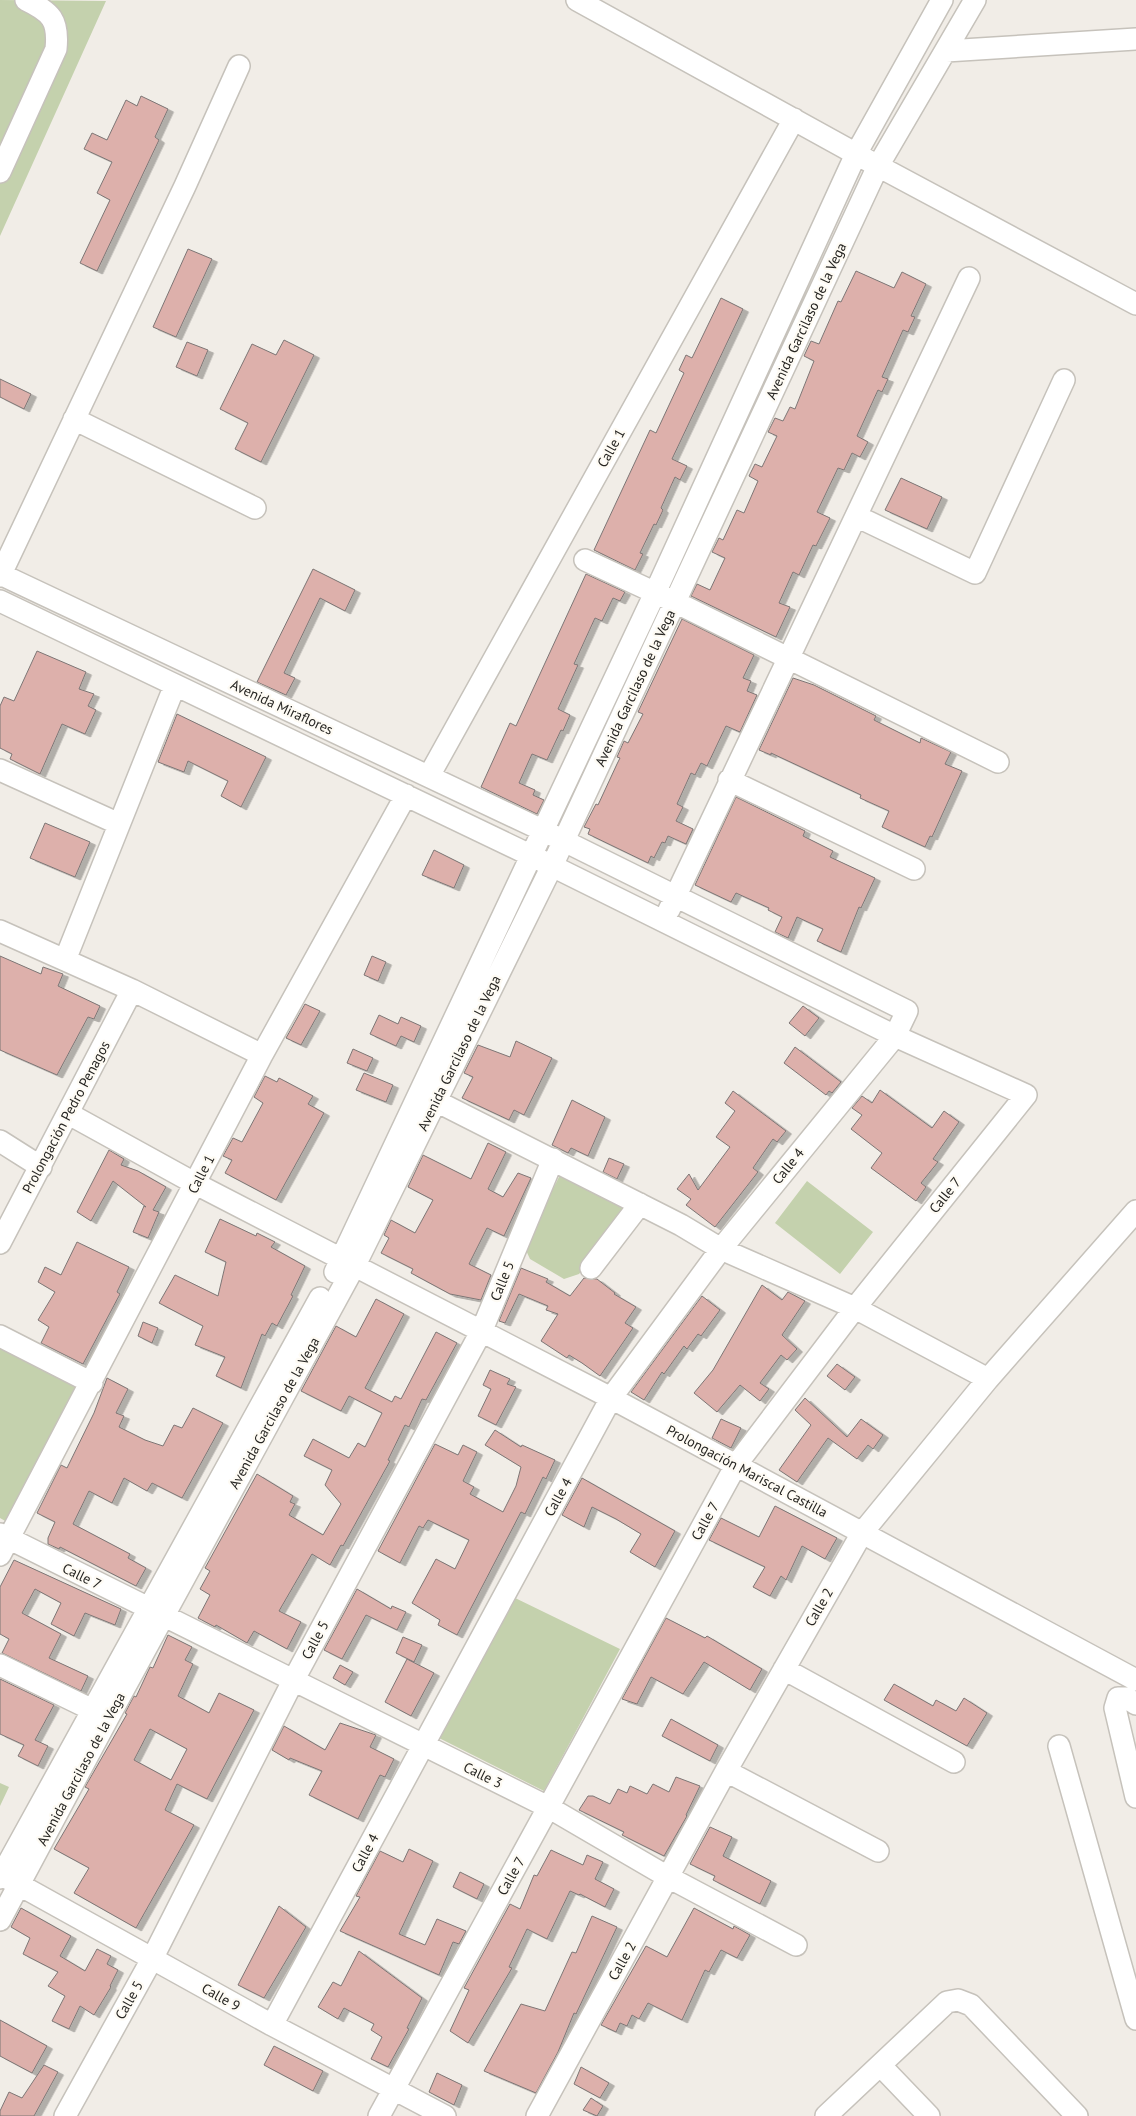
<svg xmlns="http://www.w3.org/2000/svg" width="1136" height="2116" font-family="'PT Sans',sans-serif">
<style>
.green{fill:#c4d1ad}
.building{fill:#ddb0ab;stroke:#7d7675;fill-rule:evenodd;filter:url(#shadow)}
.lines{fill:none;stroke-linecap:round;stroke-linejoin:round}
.minor-casing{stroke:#c6c2bb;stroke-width:24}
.minor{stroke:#fff;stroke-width:21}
.labels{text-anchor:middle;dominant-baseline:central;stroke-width:4.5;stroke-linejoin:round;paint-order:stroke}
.street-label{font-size:14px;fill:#262522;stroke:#fefbf4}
</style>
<defs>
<filter id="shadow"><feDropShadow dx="5.5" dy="3" stdDeviation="0" flood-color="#0004"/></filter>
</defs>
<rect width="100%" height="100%" fill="#f1ede7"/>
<path class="green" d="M0 0 106 1 0 236Z
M560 1175 628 1205 629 1213 579 1274 564 1279 530 1259 524 1246Z
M807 1181 873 1232 840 1274 775 1223Z
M0 1347 81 1387 7 1522 0 1518Z
M511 1596 620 1649 544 1791 435 1736Z
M0 1783 9 1787 0 1806Z"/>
<path class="building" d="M141 96 168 109 155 137 159 140 97 271 80 263 110 200 97 193 112 162 84 149 92 133 107 140 126 100 137 106Z
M188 249 212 259 176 337 153 327Z
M856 271 894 288 902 272 926 284 911 316 915 317 908 332 903 330 882 377 888 379 882 392 878 390 857 436 868 442 860 457 852 453 844 470 838 468 817 512 830 518 816 546 813 545 799 575 793 572 779 603 790 607 776 637 691 596 697 584 710 590 725 558 712 552 719 538 723 540 737 510 744 513 758 481 749 476 755 464 762 467 777 436 768 432 775 418 783 421 790 407 795 409 814 361 804 356 811 341 819 344 838 301 841 302Z
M721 298 743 309 672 459 687 466 680 480 675 477 661 508 663 510 656 525 654 524 640 553 643 554 635 570 594 550 650 430 656 433 684 373 679 370 686 355 692 358Z
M284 340 314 355 261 462 235 449 248 423 220 409 252 344 276 355Z
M187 342 208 350 197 376 176 367Z
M0 379 31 394 24 409 0 397Z
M901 478 942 497 927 529 885 510Z
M313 569 355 590 345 611 320 598 284 673 295 678 286 695 257 682Z
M586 574 625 592 620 601 613 598 602 621 595 618 574 664 578 665 558 709 570 715 563 731 561 730 547 760 532 754 519 783 535 790 533 795 544 800 537 814 481 787 510 723 516 726Z
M682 619 754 655 743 678 751 681 747 691 757 695 740 732 726 726 707 766 701 763 695 775 691 773 677 804 683 807 676 821 693 829 686 844 668 836 665 843 662 842 654 858 651 856 648 863 588 834 590 829 584 827 596 804 598 805 617 764 620 758 617 757 624 741 628 743 643 714 638 712Z
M37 651 86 672 79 689 94 694 88 706 96 710 85 734 62 724 40 774 10 759 12 754 0 748V706L4 697 14 701Z
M793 678 814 685 876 716 874 720 920 743 921 738 951 752 945 764 962 771 932 837 930 836 925 847 882 827 889 811 860 798 861 795 771 753V755L759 750Z
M177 714 266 757 241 807 221 796 228 781 188 761 184 772 158 762Z
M736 797 805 831 803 836 833 851 830 857 875 878 861 908 859 907 841 952 817 941 823 929 797 917 788 938 775 932 782 917 768 910 769 908 736 893 731 902 695 885Z
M45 823 90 842 75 877 30 858Z
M434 850 464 865 454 888 422 875Z
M0 956 41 974 43 967 63 974 58 986 100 1006 94 1019 88 1017 57 1075 0 1050Z
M372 956 386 962 378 981 364 975Z
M305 1004 320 1011 301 1045 286 1038Z
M803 1006 819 1018 805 1036 789 1023Z
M379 1015 398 1024 401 1017 421 1026 414 1042 401 1036 396 1046 370 1034Z
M516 1041 552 1058 524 1115 514 1110 509 1120 462 1098 473 1077 464 1073 478 1045 510 1057Z
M795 1047 841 1082 832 1093 829 1091 826 1095 784 1063Z
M353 1049 373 1058 367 1071 347 1063Z
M364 1073 393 1085 386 1102 356 1090Z
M265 1076 277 1082 279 1078 313 1096 308 1104 324 1113 276 1200 225 1173 232 1160 223 1156 233 1138 242 1142 263 1103 254 1097Z
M880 1090 932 1128 944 1111 959 1122 933 1159 938 1162 921 1183 926 1187 916 1201 871 1168 882 1153 851 1129 862 1115 852 1108 862 1096 872 1103Z
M733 1091 786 1131 777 1142 773 1139 753 1168 758 1172 715 1227 686 1205 691 1199 677 1189 689 1174 698 1190 730 1147 716 1137 735 1111 725 1103Z
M572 1100 605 1117 588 1156 571 1148 568 1153 552 1145Z
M488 1143 506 1152 488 1189 503 1197 518 1173 531 1178 504 1236 487 1228 469 1264 491 1275 481 1300 450 1294 411 1273 413 1269 381 1253 389 1238 384 1235 391 1220 415 1233 433 1200 408 1187 423 1155 471 1179Z
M109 1150 124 1159 121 1165 138 1171 166 1187 153 1210 159 1212 148 1238 133 1232 144 1206 146 1207 113 1181 91 1221 77 1212Z
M609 1158 624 1164 617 1179 603 1172Z
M220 1219 256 1236 257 1233 275 1242 271 1247 305 1266 291 1295 293 1296 277 1326 272 1323 265 1336 262 1334 241 1388 216 1376 225 1357 195 1345 203 1326 159 1303 175 1275 218 1296 226 1262 205 1252Z
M77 1242 129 1267 117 1292 120 1294 83 1364 41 1343 49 1327 38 1320 55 1292 38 1282 45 1267 61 1275Z
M521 1268 548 1279 546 1282 570 1296 584 1278 597 1279 615 1293 614 1294 636 1307 625 1323 633 1328 600 1376 582 1363 569 1355 567 1358 541 1341 558 1314 546 1310 548 1306 519 1294 505 1323 499 1321Z
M762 1285 782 1300 788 1292 805 1301 782 1335 797 1349 787 1360 781 1355 760 1383 769 1389 760 1401 740 1385 717 1412 694 1393 713 1370Z
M702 1296 720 1310 701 1336 698 1334 687 1349 684 1346 664 1374 662 1372 644 1400 631 1392Z
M376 1299 404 1314 365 1388 392 1402 395 1396 401 1399 436 1332 457 1343 426 1400 422 1399 409 1427 405 1425 388 1460 390 1461 343 1546 341 1545 330 1565 312 1554 279 1611 301 1622 287 1649 254 1631 247 1643 216 1625 215 1627 198 1618 210 1595 200 1589 210 1571 205 1568 257 1474 293 1496 290 1502 295 1504 289 1515 323 1535 341 1504 325 1485 332 1470 304 1456 313 1439 349 1458 358 1443 365 1447 382 1413 349 1396 341 1411 301 1391 336 1326 356 1337Z
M143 1322 158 1328 152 1343 138 1336Z
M837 1364 855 1377 845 1390 827 1376Z
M490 1370 510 1379 507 1384 516 1387 496 1425 478 1416 491 1389 483 1385Z
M107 1378 128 1389 116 1413 124 1416 119 1427 145 1440 163 1446 174 1425 182 1428 193 1408 223 1423 182 1498 152 1483 147 1491 124 1478 112 1503 89 1491 73 1524 130 1554 128 1558 146 1568 136 1586 60 1547 59 1549 48 1544V1538L55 1522 37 1513 61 1465 67 1468 94 1413Z
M805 1398 847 1437 861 1419 883 1435 873 1449 868 1445 857 1459 828 1438 797 1482 779 1470 811 1425 795 1410Z
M721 1419 741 1428 731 1448 712 1438Z
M495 1430 521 1447 522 1445 555 1460 546 1479 543 1477 525 1514 521 1512 457 1635 438 1625 440 1620 412 1603 436 1559 455 1569 469 1540 428 1520 423 1528 419 1526 400 1563 378 1551 435 1444 458 1455 463 1445 477 1452 463 1481 474 1487 470 1494 503 1512 516 1486 521 1467 485 1445Z
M582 1478 675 1531 655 1567 630 1552 641 1534 616 1519 592 1507 584 1527 562 1515Z
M775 1506 837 1538 825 1559 802 1546 786 1580 781 1576 770 1596 753 1587 765 1567 709 1540 721 1518 759 1537Z
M14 1560 121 1609 115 1625 85 1613 74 1636 51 1624 61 1603 35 1589 22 1613 61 1634 49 1658 88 1676 81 1691 2 1653 9 1639 0 1634V1587Z
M357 1589 391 1609 392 1606 406 1612 397 1630 366 1615 342 1659 324 1650Z
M666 1618 705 1638 707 1636 762 1669 750 1690 704 1662 683 1694 651 1677 637 1704 622 1699Z
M168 1635 192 1647 185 1660 193 1664 178 1696 209 1713 219 1693 254 1710 207 1799 177 1784 165 1810 194 1825 136 1928 74 1893 89 1868 54 1849 89 1789 85 1787 127 1714 125 1713 134 1696 136 1697 150 1667 153 1668ZM150 1729 187 1749 171 1780 134 1760Z
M403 1637 422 1645 414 1662 396 1653Z
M407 1659 434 1673 411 1716 385 1702Z
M340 1665 353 1672 345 1685 333 1678Z
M0 1679 54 1705 35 1740 48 1746 38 1766 18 1756 24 1745 0 1734Z
M894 1684 933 1706 936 1700 956 1711 964 1698 987 1713 967 1746 884 1700Z
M671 1719 718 1745 710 1761 662 1736Z
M340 1723 376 1735 370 1747 394 1759 385 1777 380 1775 358 1819 309 1795 322 1771 290 1758 289 1760 272 1750 284 1726 325 1750Z
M676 1777 700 1786 686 1815 687 1816 664 1856 622 1835 624 1832 579 1810 588 1796H593L610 1804 618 1789 627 1793 630 1786 647 1794 653 1784 669 1792Z
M710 1827 732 1837 723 1856 771 1881 760 1904 713 1880 715 1876 690 1864Z
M409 1849 433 1861 399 1934 425 1945 437 1919 466 1931 459 1944 453 1942 439 1975 340 1931 360 1897 356 1896 380 1851 403 1862Z
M551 1850 583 1865 587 1855 603 1862 595 1879 614 1889 605 1907 580 1894 579 1895 570 1891 547 1939 527 1929 509 1967 512 1968 468 2043 450 2031 469 1990 464 1988 510 1904 520 1909 534 1875 537 1876Z
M460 1872 484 1884 477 1899 453 1887Z
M279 1906 306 1927 264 1998 238 1985Z
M21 1908 71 1936 60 1956 85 1971 97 1949 111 1956 107 1964 118 1970 110 1986 111 1987 94 2015 80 2006 69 2029 52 2021 65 1996 48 1986 58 1972 23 1954 30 1938 11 1927Z
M694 1908 733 1929 734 1926 750 1935 737 1958 721 1950 709 1972 705 1970 682 2020 648 2003 639 2019 632 2015 627 2026 620 2023 616 2032 601 2025 646 1946 667 1957Z
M592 1916 617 1927 576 2014 574 2013 558 2052 536 2093 484 2071 521 2004 545 2011 572 1952 576 1953Z
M359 1951 422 1998 407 2028 409 2029 388 2067 371 2059 382 2037 371 2030 374 2024 344 2008 338 2019 318 2007 333 1982 341 1986Z
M0 2020 47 2046 32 2073 0 2056Z
M274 2046 323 2071 313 2091 264 2065Z
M44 2065 58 2072 34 2116H0V2111L9 2092 22 2098Z
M581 2067 609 2083 600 2098 574 2084Z
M437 2073 462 2085 454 2105 429 2092Z
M591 2098 603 2106 597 2116 583 2110Z"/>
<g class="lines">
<defs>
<path id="minor" d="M577 0 878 166 1136 304
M946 51 1136 39
M0 172 56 49C59 20 51 12 26 0
M74 419 255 508
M856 516 975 573 1064 380
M585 560 675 602 998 762
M0 574 542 830 907 1011 895 1036 721 1249 611 1398 272 2025
M0 576 185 186 239 66
M0 601 530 855 895 1036 1026 1095 855 1308 736 1465 379 2116
M0 770 119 824
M429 776 794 119
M729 780 914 869
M669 910 969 278
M0 931 132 990 262 1055
M65 960 175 685
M422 1094 681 1225 721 1249 855 1308 988 1379 862 1533 726 1771 537 2116
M69 1114 196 1184 611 1398 1136 1680
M0 1141 41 1167
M0 1243 132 990
M591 1268 640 1204
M335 1272 655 593 856 154 942 0
M0 1336 92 1383
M988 1379 1136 1211
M0 1534 548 1807 668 1877 796 1945
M0 1555 262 1055 406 795
M0 1665 105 1716
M784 1669 954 1762
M1136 1704 1127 1698H1118L1115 1708 1136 1797
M1059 1746 1136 2019
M726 1771 878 1851
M0 1878 320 1298
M7 1878 272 2025 445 2116
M0 1920 108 1718 355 1265 552 866 878 166 975 0
M881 2066 929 2116
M65 2116 152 1959 293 1681 482 1330 553 1159
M826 2116 947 2002 958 2000 971 2005 1077 2116"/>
</defs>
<use href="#minor" class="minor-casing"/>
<use href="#minor" class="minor"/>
</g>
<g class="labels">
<g class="street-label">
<text transform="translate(806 321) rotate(-65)">Avenida Garcilaso de la Vega</text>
<text transform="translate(611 448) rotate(-61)">Calle 1</text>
<text transform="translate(635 688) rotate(-65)">Avenida Garcilaso de la Vega</text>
<text transform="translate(282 707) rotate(25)">Avenida Miraflores</text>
<text transform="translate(459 1053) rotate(-64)">Avenida Garcilaso de la Vega</text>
<text transform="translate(66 1117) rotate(-62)">Prolongación Pedro Penagos</text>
<text transform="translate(788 1166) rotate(-51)">Calle 4</text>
<text transform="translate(201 1174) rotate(-63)">Calle 1</text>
<text transform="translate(945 1195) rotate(-51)">Calle 7</text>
<text transform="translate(502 1281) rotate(-68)">Calle 5</text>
<text transform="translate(274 1413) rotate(-61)">Avenida Garcilaso de la Vega</text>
<text transform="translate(747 1471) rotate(28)">Prolongación Mariscal Castilla</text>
<text transform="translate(558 1497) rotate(-61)">Calle 4</text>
<text transform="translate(705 1521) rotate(-61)">Calle 7</text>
<text transform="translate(82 1576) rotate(26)">Calle 7</text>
<text transform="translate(819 1607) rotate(-60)">Calle 2</text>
<text transform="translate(315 1640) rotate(-62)">Calle 5</text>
<text transform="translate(81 1769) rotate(-62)">Avenida Garcilaso de la Vega</text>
<text transform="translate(483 1775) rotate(26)">Calle 3</text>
<text transform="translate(365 1853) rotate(-62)">Calle 4</text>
<text transform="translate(511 1876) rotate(-61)">Calle 7</text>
<text transform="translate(622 1961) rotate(-61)">Calle 2</text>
<text transform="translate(221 1997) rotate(29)">Calle 9</text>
<text transform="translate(129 2000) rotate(-61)">Calle 5</text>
</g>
</g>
</svg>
